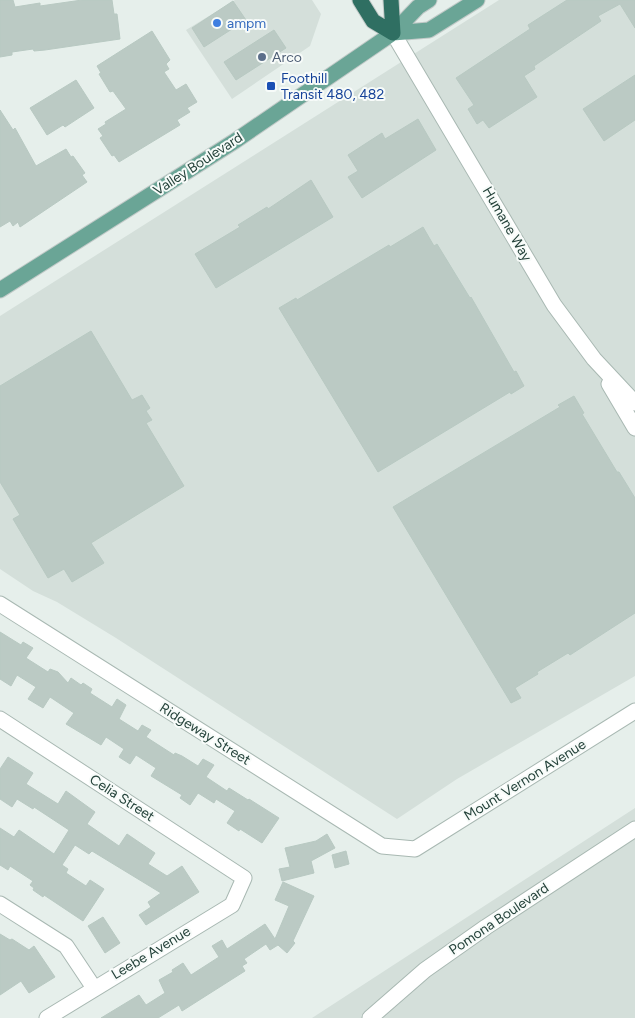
<svg xmlns="http://www.w3.org/2000/svg" width="635" height="1018" font-family="Figtree,sans-serif">
<style>
.built{fill:#d4dfda}
.building{fill:#bbcac4;stroke:#b8c9c2}
.lines{fill:none;stroke-linecap:round;stroke-linejoin:round}
.minor-casing{stroke:#a8b8b2;stroke-width:17}
.major-casing{stroke:#c2cac8;stroke-width:17}
.highway-casing{stroke:#c2cac8;stroke-width:17}
.minor{stroke:#fff;stroke-width:15}
.major{stroke:#6aa596;stroke-width:15}
.highway{stroke:#2f6f62;stroke-width:15}
.shop-dot{fill:#3f7fe0;stroke:#f7fbf9;stroke-width:2}
.service-dot{fill:#5c6f8a;stroke:#f7fbf9;stroke-width:2}
.transit-dot{fill:#1a4fb4;stroke:#f7fbf9;stroke-width:2}
.labels{text-anchor:middle;dominant-baseline:central;stroke-width:4;stroke-linejoin:round;paint-order:stroke}
.shop-label{font-size:14px;fill:#366cbe;stroke:#f7fbf9;text-anchor:start}
.service-label{font-size:14px;fill:#4e5e75;stroke:#f7fbf9;text-anchor:start}
.transit-label{font-size:14px;fill:#164399;stroke:#f7fbf9;text-anchor:start}
.street-label{font-size:14px;fill:#24423a;stroke:#f7fbf9}
</style>
<rect width="100%" height="100%" fill="#e6efeb"/>
<path class="built" d="M235 0H312L321 14 310 46 232 99 186 30Z
M499 0H635V676L457 779 397 819 116 638 57 602 33 591 0 569V316Z
M635 808V1018H312Z"/>
<path class="building" d="M0 0H13L15 7 40 3V6L82 0H112L114 14H117L120 39 45 50 34 51 33 49 12 52V55L0 57Z
M567 0H635V28L620 4 598 16 601 21 534 66 535 69 524 76 537 97 489 128 483 120 477 124 468 109 474 105 456 78 530 29 528 25Z
M233 1 246 20 204 47 192 28Z
M274 30 286 48 236 80 224 62Z
M152 31 170 60 166 64 169 69 164 72 176 90 186 84 197 102 187 108 190 112 177 120 180 125 119 162 114 155 112 156 100 138 103 136 98 129 106 124 105 122 126 109 113 91 110 92 99 74 101 73 97 66Z
M635 75V120L604 141 583 109Z
M76 80 94 108 65 127 63 125 47 135 30 108Z
M0 110 13 130 15 128 36 166 66 149 71 157 73 156 85 173 82 175 87 182 20 227 18 222 13 226 10 221 0 227Z
M418 119 436 150 362 198 348 177 358 171 348 155 382 133 385 139Z
M311 180 333 217 216 288 195 254 240 227 238 225 267 207 268 209Z
M423 227 434 246 437 244 470 298 471 297 514 372 516 371 524 386 511 394 510 392 378 472 279 308 296 298 297 300 389 245 390 247Z
M91 331 132 400 142 395 150 408 146 411 152 420 146 423 184 486 91 543 104 563 72 582 64 569 48 578 13 519 20 515 0 482V386Z
M574 396 584 413 582 414 617 472H619L635 498V613L570 655 568 653 537 672 538 674 515 688 521 698 511 703 393 507 560 407 558 405Z
M0 632 21 645 23 642 33 648 26 658 48 672 50 669 58 672 68 683 71 678 81 685 83 683 92 689 90 693 112 707 117 699 126 705 119 719 138 731 142 725 151 730 146 737 174 755 175 753 182 756 198 766 203 759 214 765 206 777 227 791 229 788 248 800 249 799 279 818 262 843 240 829 239 831 227 823 235 811 216 799 214 803 198 793 190 805 180 798 182 795 151 776 156 768 136 755 130 764 119 757 124 749 106 737 101 745 66 724 74 713 50 697 43 708 28 699 36 687 17 675 11 686 0 679Z
M8 757 33 773 26 784 58 804 66 791 95 812 87 824 119 846 127 834 155 853 148 864 167 876 182 866 199 892 146 925 139 915 151 907 148 902 161 893 92 851 89 854 75 845 62 865 68 869 66 873 86 886 90 880 104 889 83 921 44 895 43 897 33 890 34 888 30 885 33 881 10 866 8 870 0 865V828L14 837 19 830 54 854 69 830 34 807 33 809 17 799 12 807 0 799V769Z
M327 834 335 848 311 861 314 873 282 881 279 869 290 867 285 848 316 841Z
M346 851 349 864 335 868 332 855Z
M283 882 314 896 293 941 295 943 287 953 278 945 270 950 266 944 244 959 247 963 242 966 245 971 182 1011 179 1005 158 1018H101L139 995 146 1005 165 993 159 980 173 972 172 970 183 963 191 975 219 957 212 946 222 940 227 949 265 924 275 939 289 906 275 900Z
M103 917 120 943 105 953 88 926Z
M0 934 10 940 12 939 29 950 34 946 55 977 29 993 21 981 0 995Z"/>
<g class="lines">
<defs>
<path id="minor" d="M393 33 554 305 594 359 635 403
M609 384 635 428
M0 604 382 846 415 849 635 711
M0 719 244 878 232 905 47 1018
M0 904 66 946 94 988
M370 1018 425 970 486 927 635 829"/>
<path id="major" d="M393 33 429 30 477 0
M0 290 235 141 393 33 418 7 429 0"/>
<path id="highway" d="M360 0 373 21 393 33
M391 0 393 33"/>
</defs>
<use href="#minor" class="minor-casing"/>
<use href="#major" class="major-casing"/>
<use href="#highway" class="highway-casing"/>
<use href="#minor" class="minor"/>
<use href="#major" class="major"/>
<use href="#highway" class="highway"/>
</g>
<circle class="shop-dot" cx="217" cy="23" r="5"/>
<circle class="service-dot" cx="262" cy="57" r="5"/>
<rect class="transit-dot" x="266" y="81" width="10" height="10" rx="2.5"/>
<g class="labels">
<g class="shop-label">
<text x="227" y="23">ampm</text>
</g>
<g class="service-label">
<text x="272" y="57">Arco</text>
</g>
<g class="transit-label">
<text x="281" y="78">Foothill<tspan x="281" dy="16">Transit 480, 482</tspan></text>
</g>
<g class="street-label">
<text transform="translate(198 164) rotate(-33)">Valley Boulevard</text>
<text transform="translate(507 224) rotate(60)">Humane Way</text>
<text transform="translate(205 734) rotate(32)">Ridgeway Street</text>
<text transform="translate(525 780) rotate(-32)">Mount Vernon Avenue</text>
<text transform="translate(122 798) rotate(33)">Celia Street</text>
<text transform="translate(499 919) rotate(-34)">Pomona Boulevard</text>
<text transform="translate(151 953) rotate(-31)">Leebe Avenue</text>
</g>
</g>
</svg>
